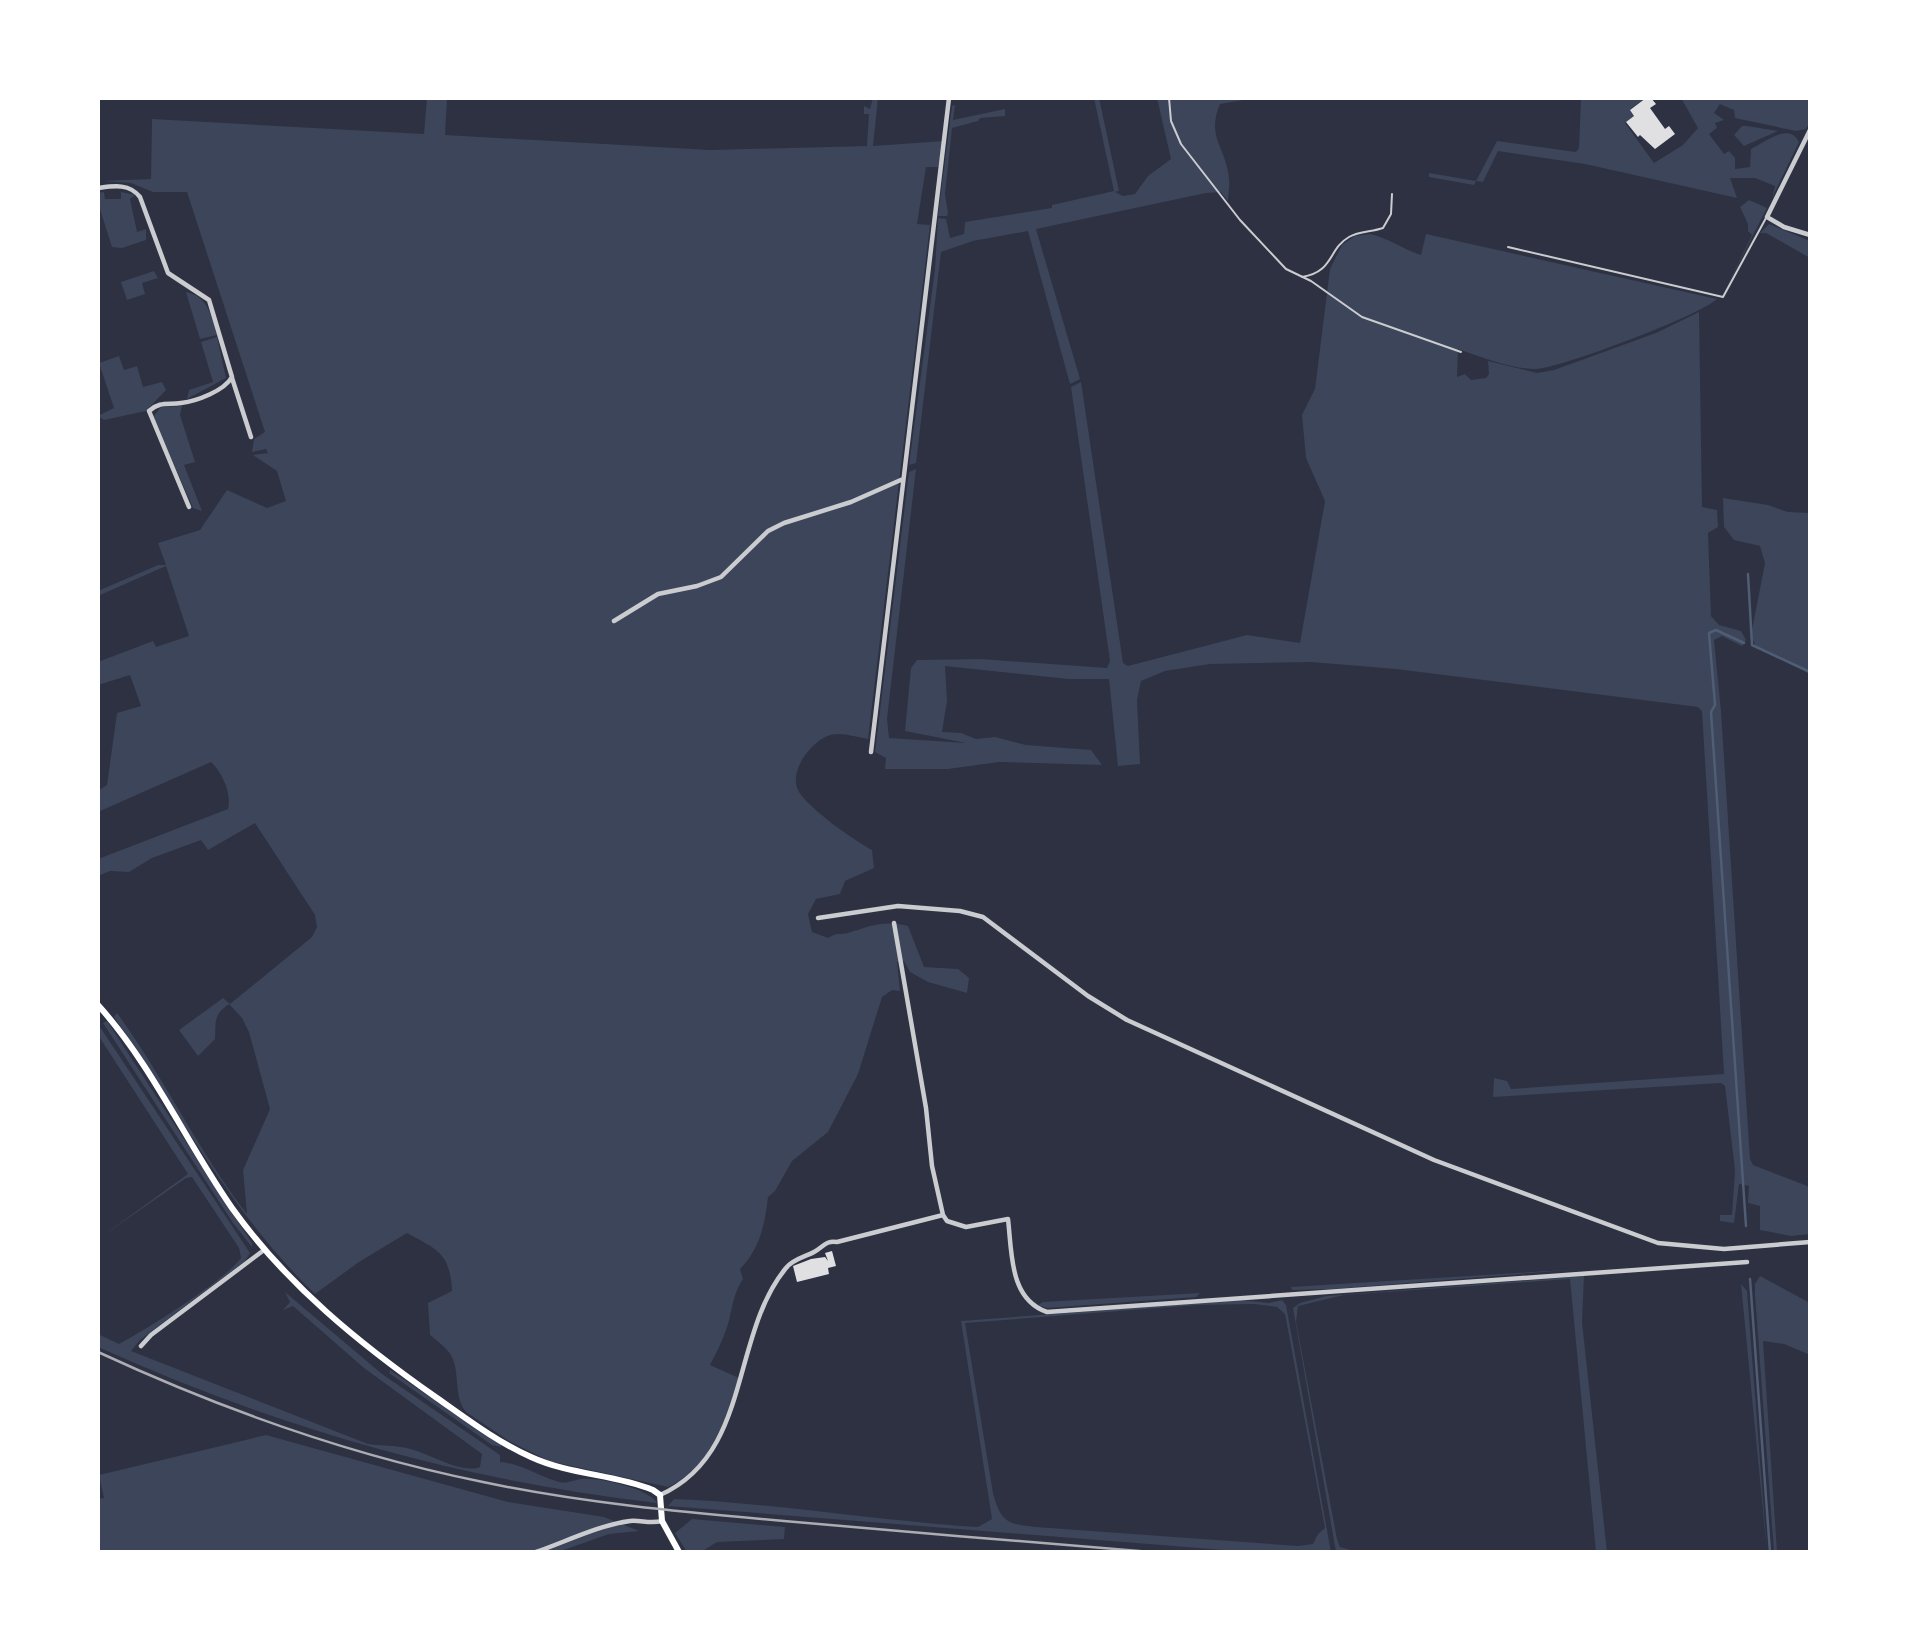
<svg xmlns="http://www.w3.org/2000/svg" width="1908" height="1650" font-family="'Public Sans',sans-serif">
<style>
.green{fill:#3c4559;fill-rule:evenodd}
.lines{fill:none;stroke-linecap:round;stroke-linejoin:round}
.stream{stroke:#4f5d75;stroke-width:2.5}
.building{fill:#e0e0e3}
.service{stroke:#caccd0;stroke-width:2}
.minor{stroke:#caccd0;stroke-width:4.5}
.secondary{stroke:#fff;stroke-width:6}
.rail{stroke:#abadb3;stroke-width:2.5}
</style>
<rect width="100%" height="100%" fill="#2d3142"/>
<path class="green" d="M427 98H447L445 135 710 150 867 146 869 114H864V106L870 109 873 98H878L873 146 944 141 938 167H926L917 224 930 225 868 739C856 737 842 732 830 735 811 741 787 773 799 792 811 810 852 839 872 850L874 868 845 881 840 894 816 899 808 914 812 932 828 938C837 932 839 935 848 933 871 926 882 920 908 926L924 967 958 969 969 978 967 993 928 982 910 972 904 961 897 962 900 991 892 990 882 997 858 1074 828 1132 792 1161 775 1191 768 1197C765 1224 760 1249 740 1269L743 1279C731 1297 733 1313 725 1333 721 1344 715 1355 710 1365L739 1378C727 1417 710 1469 668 1487L549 1461 509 1441 466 1412C452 1395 462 1368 448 1351 443 1345 436 1340 430 1335L428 1303 452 1291C450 1253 438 1250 407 1233L359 1262 315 1294C231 1213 179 1112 114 1017L117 1013C164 1077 198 1151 247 1214L243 1170 270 1109 249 1032 242 1018 229 1004C213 1015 216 1022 215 1039L198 1056 179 1030 223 998 230 1004 312 937 317 927 315 915 255 823 208 850 201 840 152 858 129 872 110 871 98 876V859L228 809C232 794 222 772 211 762L98 812V791L107 785 117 713 141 706 130 675 98 685V662L153 641 156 647 189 636 166 566 98 596V591L158 565H166L158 543 200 530 227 490 267 508 286 501 277 471 253 455 268 453 266 449 252 452 254 439 265 432 187 192H153L131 183 103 181 151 179 152 119 424 134Z
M1094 98H1099L1119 191 1115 192 1123 196 1135 194 1148 176 1171 159 1157 98H1255L1220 104C1206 138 1226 147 1229 178 1230 186 1228 194 1228 201L1221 192 1206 193 1036 229 1080 379 1070 384 1028 231 973 241 941 252 916 463 909 465 935 269 938 218 946 219 950 238 964 234 965 222 1052 208V205L1114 191Z
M1581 98H1646L1630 109 1634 116 1625 123 1654 163 1683 145 1698 128 1681 98H1810V122L1806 129 1796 131 1735 118 1734 110 1720 104 1714 113 1724 120 1715 123 1717 128 1709 134 1724 154 1729 151 1735 158V169L1750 167 1751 149C1765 142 1789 122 1799 142L1772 198 1775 186 1755 178H1730L1737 198 1585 164 1498 151 1483 182 1476 181 1474 185 1429 177V173L1476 181 1497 141 1576 152 1579 148Z
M955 105 953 120 1005 109V116L980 118 978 121 952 128 945 194 948 213 947 216H938L952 106Z
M1742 126H1747L1778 131 1744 146 1734 135Z
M104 192 105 199H121V192L135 195 130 199 137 232 146 229V240L122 248 112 247 98 203V193Z
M1749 200 1767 208 1725 290 1752 235 1748 231V224L1740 207Z
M1769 224 1810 241V258L1766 233H1760Z
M1370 234C1389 238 1402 249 1421 255L1426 234 1717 299C1699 316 1561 368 1536 369 1510 369 1482 357 1458 349L1457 377 1465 374 1471 380 1486 378 1489 374 1488 361 1537 373 1554 370 1656 333 1699 312 1702 507 1717 510 1718 527 1708 533 1711 616 1719 625 1741 631 1746 640 1742 646 1722 636 1714 640 1721 711 1750 1159 1753 1165 1810 1187V1234L1791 1236 1760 1230V1206L1748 1203 1749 1186 1739 1184 1734 1223 1720 1221V1215H1732L1735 1170 1725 1086 1721 1083 1493 1097 1494 1078 1507 1081 1511 1089 1724 1074 1702 711 1698 707 1396 669 1311 662 1210 664 1165 671 1141 681 1137 700 1140 764 1118 766 1109 679H1068L945 666 947 701 942 732 961 733 976 739 995 737 1026 745 1091 750 1102 765 999 762 948 769H885L886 758 875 752 909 472 916 469 887 719 889 738 966 743 905 731 911 668 917 660 981 659 1107 668 1110 661 1071 387 1081 382 1123 663 1128 666 1247 635 1300 643 1325 501 1306 458 1302 415 1315 389 1330 269 1342 245 1355 236Z
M154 271 158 278 142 283 145 294 127 300 121 282Z
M186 292C208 296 211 316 217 335L200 339Z
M217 337 226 378 187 399 189 390 213 382 201 342Z
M119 356 124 370 137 366 143 387 162 382 166 390 146 411 104 420 98 416 114 408 99 363Z
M182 406 180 415 195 462 184 465 202 511 193 508 153 417 161 407Z
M1723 498 1768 505 1788 512 1810 513V674L1756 647 1751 635 1765 563 1760 546 1734 540 1724 527Z
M107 1021 252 1243V1247L233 1223 103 1023Z
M98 1024 250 1253 245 1261 140 1340 131 1351 368 1444C379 1446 390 1445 401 1447 423 1449 460 1475 480 1467L482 1454 364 1368 293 1306 283 1310 290 1302 285 1292 382 1374 500 1455V1462C520 1463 537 1475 556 1481 567 1485 572 1480 582 1479 599 1477 650 1489 657 1503 459 1480 280 1429 98 1347V1334L119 1344C147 1329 224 1281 241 1258L239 1248 192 1177 186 1178 98 1239 188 1174 98 1035Z
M1581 1269 1333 1289 1292 1290 1291 1287Z
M1584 1276 1582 1322 1607 1552H1596L1570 1279 1344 1295 1298 1306 1296 1322 1337 1539 1340 1547 1358 1552H1336L1293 1308 1300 1303 1326 1296Z
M1760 1276 1810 1303V1355L1784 1344 1763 1341 1777 1552H1774L1755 1295V1284Z
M1741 1284 1747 1291 1767 1552Z
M1200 1293 1196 1297 1047 1308 1038 1305 1043 1302Z
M1239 1300 1269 1303 1282 1300 1286 1305 1331 1552H1249L668 1506 674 1499C776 1503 876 1521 978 1527L992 1519 961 1321ZM1254 1304 1277 1307 1285 1314 1325 1528 1318 1534 1313 1544 1298 1546 1036 1527C1008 1524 1001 1523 993 1493L965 1323 1197 1305Z
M390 1370 501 1445V1447L492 1445 389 1373Z
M266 1435 508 1502 604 1517 639 1531 609 1534 558 1552H98V1499L104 1498 99 1475Z
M692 1519 785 1527 784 1539 717 1542 701 1552H687L675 1533Z"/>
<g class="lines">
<path class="stream" d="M1748 574 1752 645 1810 672
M1744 643 1716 630 1709 633 1715 705 1711 712C1722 883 1733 1054 1746 1226
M1750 1279 1770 1552"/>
</g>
<path class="building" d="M1646 98H1651L1656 104 1650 108 1665 129 1669 126 1675 134 1655 149 1640 135 1638 137 1626 122 1634 116 1630 110Z
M832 1251 836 1266 828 1268 829 1274 797 1282 793 1266 811 1259 825 1257 828 1261 825 1253Z"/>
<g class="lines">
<path class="service" d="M1169 98 1171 121 1181 144 1240 220 1286 269 1311 281 1362 317 1461 352
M1508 247 1723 297 1766 218
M1302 277C1334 272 1328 249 1349 237 1359 231 1372 232 1383 228L1391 214 1392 194"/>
<path class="minor" d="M1810 130 1767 217 1784 227 1810 235
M98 188C113 186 129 183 140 197L168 273 209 300 232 377C224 391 197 401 181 403 168 405 160 401 149 411L189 507
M232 378 251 437
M614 621 658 594 697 586 721 577 768 531 784 523 851 502 903 479
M871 752 949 98
M818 918 898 906 960 911 983 917 1088 996 1127 1020 1434 1160 1658 1243 1724 1249 1810 1242
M894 923 926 1108 932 1166 943 1215 947 1221 966 1227 1008 1219C1012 1252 1009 1299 1047 1312L1747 1262
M141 1346 151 1335 264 1250
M660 1495C752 1454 730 1336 786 1268 793 1259 805 1257 814 1252 823 1247 826 1240 837 1242L943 1215
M536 1552C565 1542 599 1525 630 1521 641 1520 650 1524 662 1521"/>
<path class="secondary" d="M98 1005C152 1065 186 1142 232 1208 287 1285 360 1344 437 1398 467 1419 497 1442 531 1457 570 1475 614 1474 653 1490L660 1495 662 1521 679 1552"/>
<path class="rail" d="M98 1352C221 1409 349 1455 483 1482 582 1503 683 1512 784 1521 906 1532 1029 1542 1151 1552"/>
</g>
<rect width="1908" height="1650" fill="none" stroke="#ffffff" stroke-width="200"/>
</svg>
